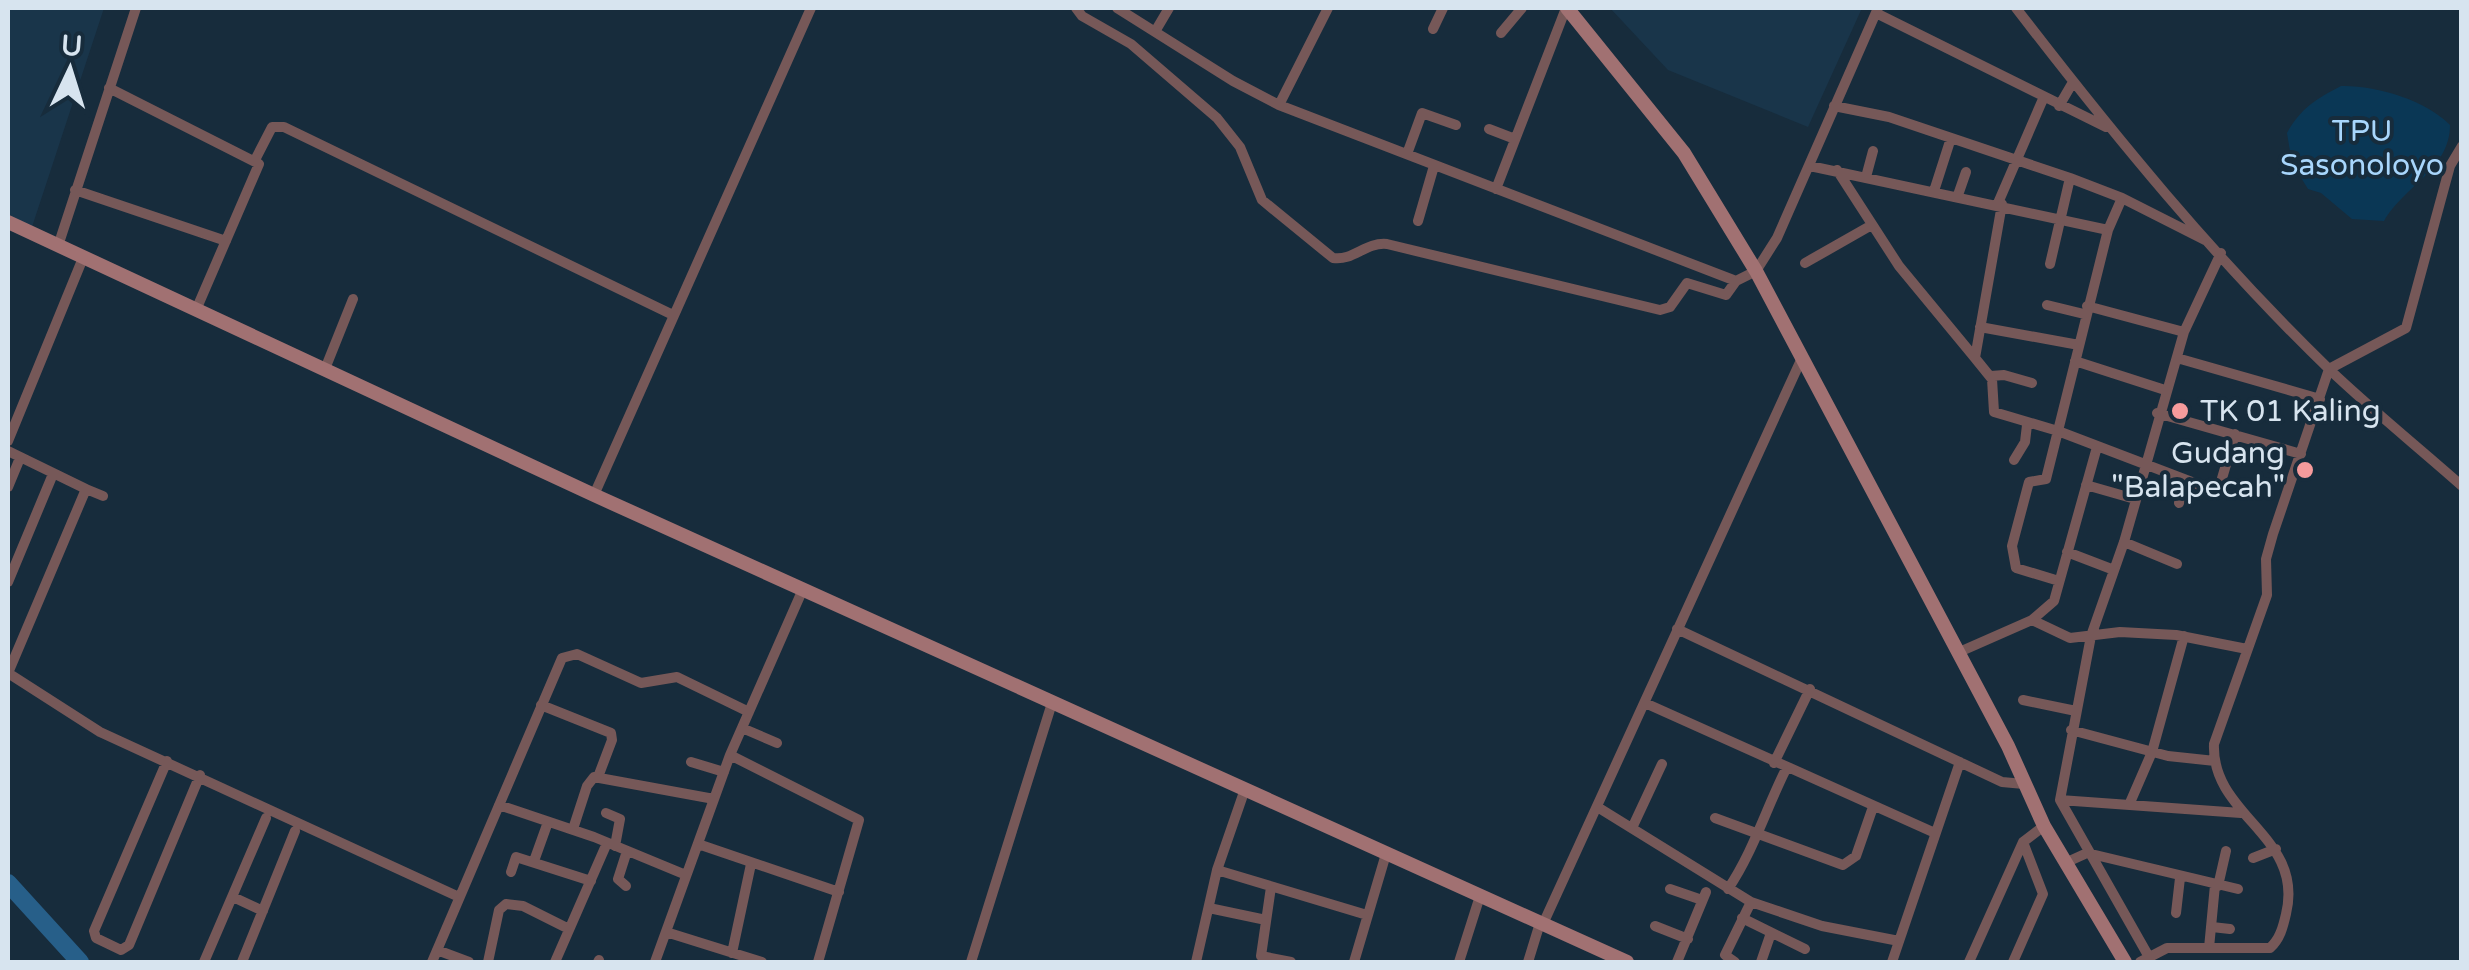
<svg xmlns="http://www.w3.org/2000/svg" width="2469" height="970" font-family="'Varela Round',sans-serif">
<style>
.built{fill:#19354a}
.green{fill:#0a3755}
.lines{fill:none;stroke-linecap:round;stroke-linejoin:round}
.river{stroke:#275f89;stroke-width:18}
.minor{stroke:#765858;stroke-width:10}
.secondary{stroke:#a17172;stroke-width:14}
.poi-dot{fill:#f59b9c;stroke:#172c3c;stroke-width:4}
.labels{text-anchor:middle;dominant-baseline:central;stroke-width:8;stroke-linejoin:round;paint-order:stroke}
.park-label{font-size:30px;fill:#a8d6fc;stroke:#172c3c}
.poi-label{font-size:30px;fill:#d7e4ef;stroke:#172c3c;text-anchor:start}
</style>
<rect width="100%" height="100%" fill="#172c3c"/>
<path class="built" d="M8 8H104L30 233 8 223Z
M1610 8H1862L1808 127 1668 70Z"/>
<path class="green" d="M2341 86C2375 85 2426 100 2450 125 2450 169 2404 186 2384 221L2352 219 2321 193 2308 189 2292 163 2287 133C2301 108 2316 99 2341 86Z"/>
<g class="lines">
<path class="river" d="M8 883 80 962"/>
<path class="minor" d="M1076 8 1082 16 1131 44 1217 118 1240 147 1262 200 1333 258C1354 261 1365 242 1387 244L1660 310 1670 307 1687 283 1726 295 1736 281
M1117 8 1233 81 1279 105 1736 281 1756 271 1777 238 1878 8
M2016 8C2113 134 2215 259 2330 370 2372 410 2418 447 2462 486
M1876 13 2106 127
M1433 29 1443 8
M1156 30 1169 8
M1501 33 1522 8
M109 88 259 164 196 310
M1279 105 1328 8
M1834 106 1889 117 2070 178 2050 264
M2059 106 2073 82
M1489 129 1515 139
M1407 154 1422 113 1456 125
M255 160 272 127H284L673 315
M1810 166 2108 230 2046 479 2029 482 2012 546 2016 568 2059 581
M1837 170 1899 266 1975 358
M1866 177 1873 151
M2070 178 2122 198 2205 240
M1496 189 1566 8
M75 190 226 241
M1934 191 1951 138
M1958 195 1966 172
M1998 203 2043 99
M2002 204 1975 358 1992 379 1994 412 2058 431 2218 492 2235 434
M1418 221 1434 166
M2108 230 2122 198
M58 246 136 8
M1805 263 1870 226
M2047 305 2084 314
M2087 306 2184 332
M1980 327 2079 345
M2177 358 2320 399
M2075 361 2165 390
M325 369 353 299
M1991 376 2004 375 2032 383
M2157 413 2301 454
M8 441 83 258
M8 451 86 489 8 673
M2014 460 2025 442 2027 425
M2086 485 2135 499
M8 487 20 458
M86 489 103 496
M594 495 811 8
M2179 503 2187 481
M2124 542 2177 564
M2067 552 2114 570
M8 582 53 474
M2032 620 2054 601 2097 447
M1677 629 2002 782 2024 784
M1957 653 2032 620 2070 638 2120 632 2176 635 2247 649
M8 673 100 732 459 897
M2023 700 2076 711
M1645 703 1935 833
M541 705 611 733 612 740 598 777
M742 728 777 743
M2071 730 2168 756 2215 761
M730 755 859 820 818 962
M167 761 94 931 96 938 121 950 129 945 200 775
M691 762 724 772
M1774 763 1810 689
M2060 800 2241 813
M499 805 594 837 686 875
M2129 805 2152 752 2184 636
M1599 808 1751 902 1822 926 1899 941
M606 813 620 819 615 846
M1715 818 1843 865 1856 856 1873 807
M1633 826 1662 764
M573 829 587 786 594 777 714 799
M698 844 839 892
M2253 858 2276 849
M534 861 548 822
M2065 863 2087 853 2238 889
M1217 870 1367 915
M511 872 516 857 591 881
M626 886 618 879 627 851
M2218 886 2226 851
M1271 887 1261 956 1291 962
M1670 889 1702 900
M1728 889C1753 852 1766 809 1786 769
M233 897 263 911
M1209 908 1266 920
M2176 913 2180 878
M1742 918 1805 949
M1543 924 1801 360
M1655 926 1688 939
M2212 927 2230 929
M666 932 762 962
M2209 948 2215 885
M437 950 469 962
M732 953 751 864
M2149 957 2060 800 2091 636 2124 542 2184 332 2221 253
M204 962 266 818
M242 962 295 831
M432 962 562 658 577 654 641 683 677 677 749 712
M488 962 499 910 506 904 523 906 569 929
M555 962 607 843
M598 962 599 960
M655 962 730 755 803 589
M971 962 1052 703
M1196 962 1217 870 1244 792
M1354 962 1386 854
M1459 962 1480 896
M1528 962 1540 923
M1677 962 1706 892
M1735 962 1725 955 1751 902
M1761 962 1771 933
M1892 962 1960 762
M1969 962 2023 842 2044 826
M2013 962 2043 894 2023 842
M2140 962 2167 948H2270C2280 939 2283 927 2286 914 2305 836 2211 816 2214 744L2267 595 2266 559 2273 534 2329 369 2406 328 2450 166 2462 146"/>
<path class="secondary" d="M1567 8 1684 153 1756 271 2008 746 2044 826 2125 962
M8 222 594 495 1627 962"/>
</g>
<g class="poi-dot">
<circle cx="2180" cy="411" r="10"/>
<circle cx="2305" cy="470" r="10"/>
</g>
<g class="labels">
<g class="park-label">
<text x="2362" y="131">TPU<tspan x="2362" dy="34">Sasonoloyo</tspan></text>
</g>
<g class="poi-label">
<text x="2200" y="411">TK 01 Kaling</text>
<text x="2285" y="453" text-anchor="end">Gudang<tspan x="2285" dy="34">"Balapecah"</tspan></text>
</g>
</g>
<rect width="2469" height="970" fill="none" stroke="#d7e4ef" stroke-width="20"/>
<g transform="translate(70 70) rotate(4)" stroke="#172c3c" stroke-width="8" paint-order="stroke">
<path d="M0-8L18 38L0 25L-18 38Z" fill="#d7e4ef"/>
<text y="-15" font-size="28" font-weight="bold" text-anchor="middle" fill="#d7e4ef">U</text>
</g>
</svg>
